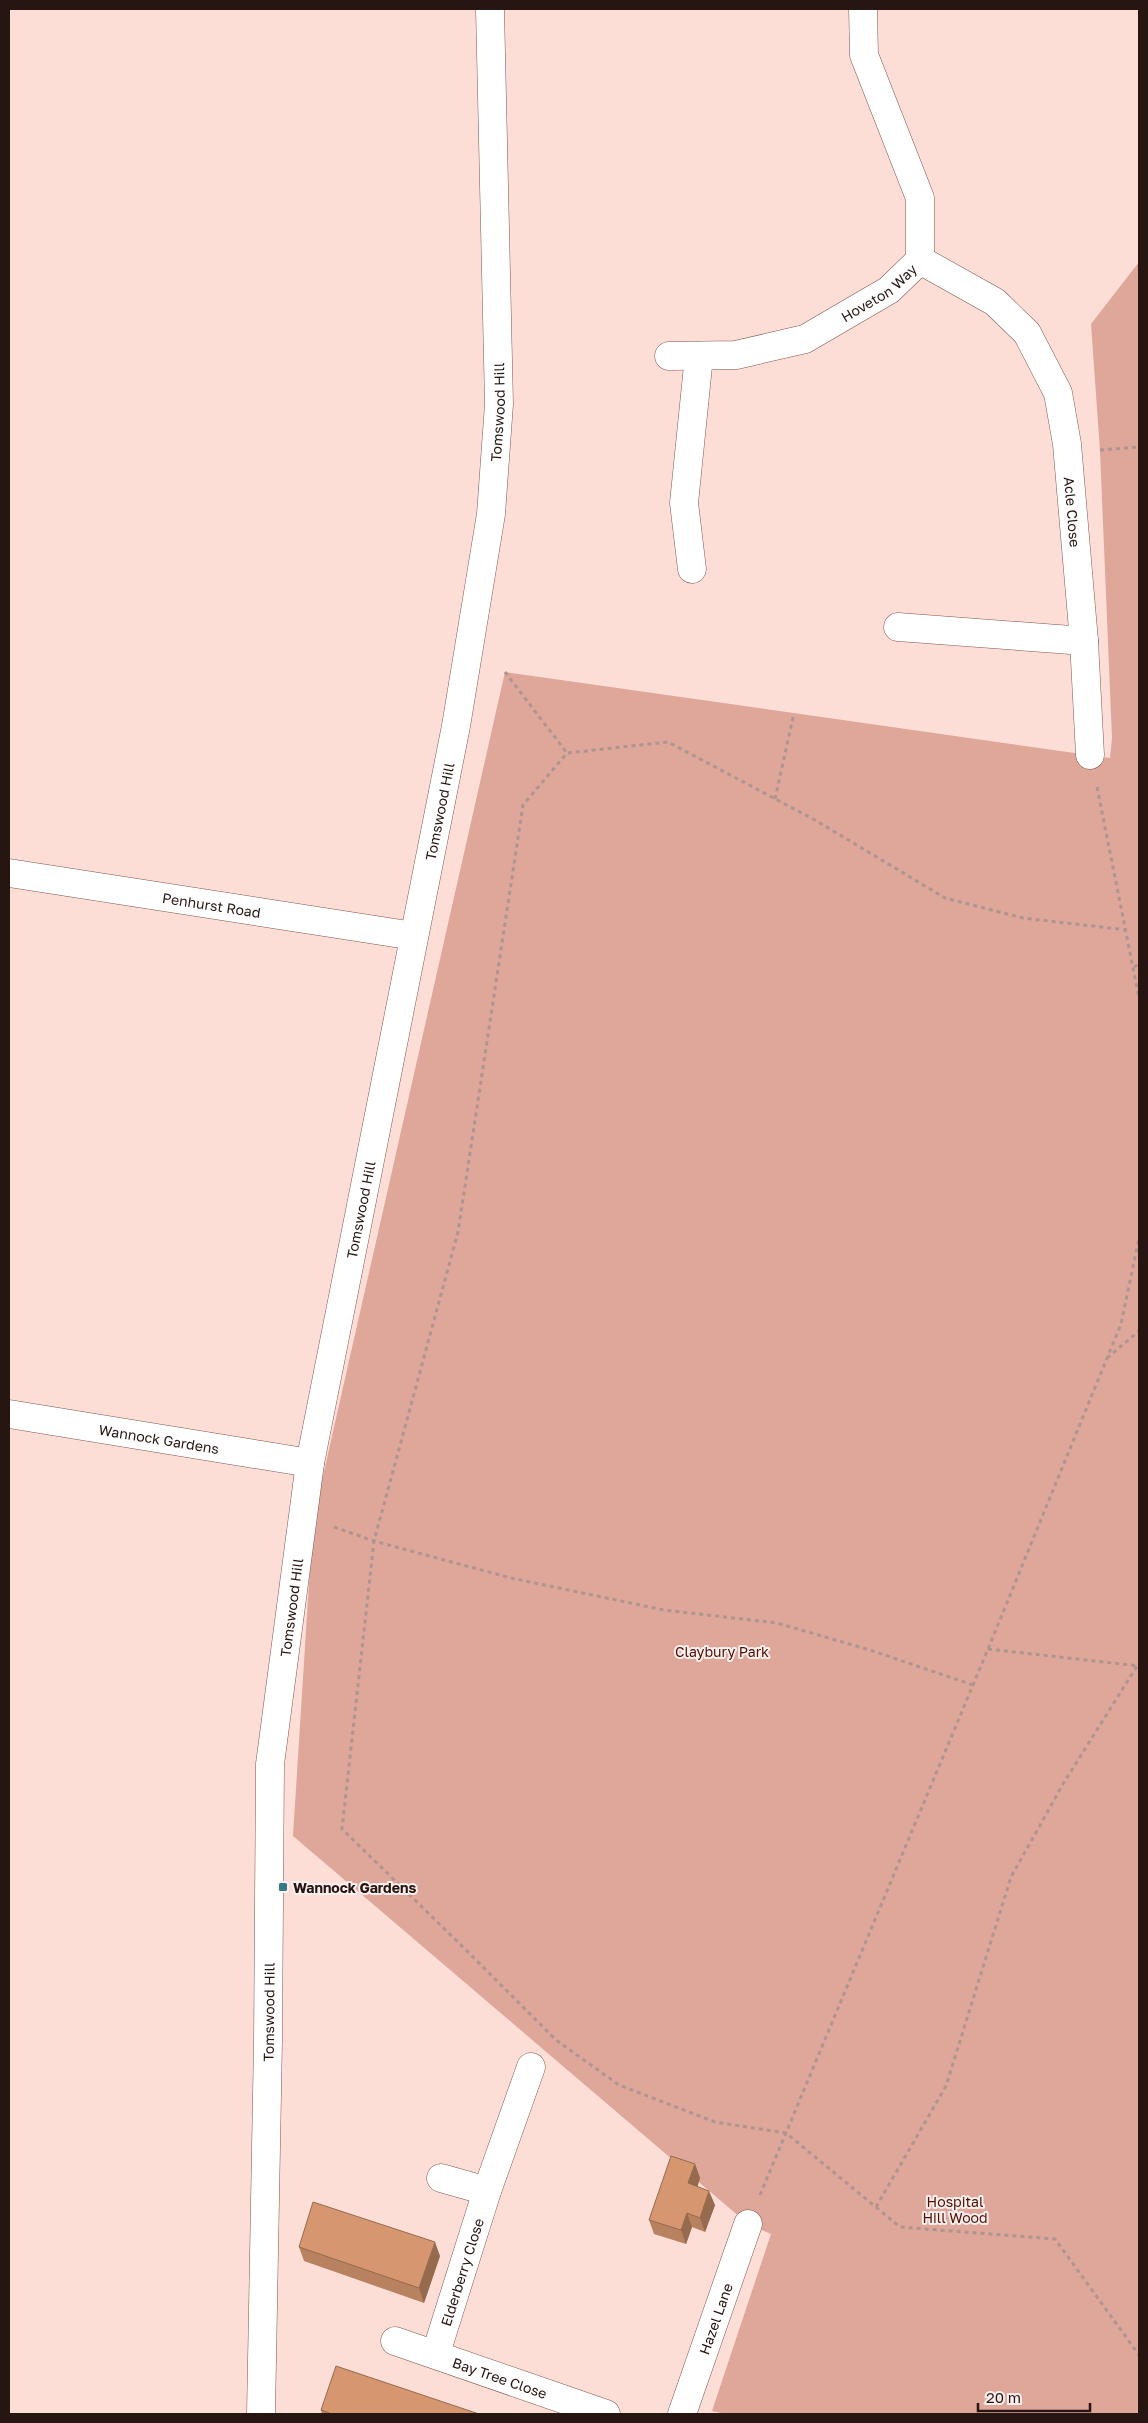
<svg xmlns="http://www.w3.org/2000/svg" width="1148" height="2423" font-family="'Golos Text',sans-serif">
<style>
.green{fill:#dfa69a}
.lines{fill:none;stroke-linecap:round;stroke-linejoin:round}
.minor-casing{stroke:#80564c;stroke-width:29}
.path{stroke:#ae958f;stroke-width:3;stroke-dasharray:4 4;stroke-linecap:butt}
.minor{stroke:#fff;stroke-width:28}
.wall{fill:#b88260}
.shaded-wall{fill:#966a4e}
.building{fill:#d69770;stroke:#966a4e}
.poi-dot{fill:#347a87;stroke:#fbf0ee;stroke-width:2}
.labels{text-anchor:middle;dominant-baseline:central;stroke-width:4;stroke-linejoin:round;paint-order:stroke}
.street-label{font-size:14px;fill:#261511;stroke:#fbf0ee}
.park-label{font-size:14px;fill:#4f0e04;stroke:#fbf0ee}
.poi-label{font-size:14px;font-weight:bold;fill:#261511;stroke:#fbf0ee;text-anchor:start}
</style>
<rect width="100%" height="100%" fill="#fdded7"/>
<path class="green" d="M1139 262V2414H725L712 2411 771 2234 748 2224 293 1836 313 1520 505 672 1110 758 1112 738 1100 451 1091 324Z"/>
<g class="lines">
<defs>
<g id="minor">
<path id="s1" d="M920 260 995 302 1027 333 1058 393 1067 444 1084 641 1090 755"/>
<path id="s2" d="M669 356 736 355 805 339 889 290 920 260V198L864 55 863 9"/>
<path d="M692 569 684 503 699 356"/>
<path d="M898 627 1084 641"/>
<path id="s3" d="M9 873 414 936"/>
<path id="s4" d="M9 1414 310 1463"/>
<path d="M441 2178 487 2191"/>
<path id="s5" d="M395 2341 606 2414"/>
<path id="s6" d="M436 2353 487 2191 531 2067"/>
<path id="s7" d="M261 2414 268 2041 270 1764 310 1463 456 726 491 514 499 404 490 9"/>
<path id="s8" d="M682 2414 748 2224"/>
</g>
</defs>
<use href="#minor" class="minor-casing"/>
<path class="path" d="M1100 450 1139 447
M505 672 567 753
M1097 787 1139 998
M775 799 794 713
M1127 930 1023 918 945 898 815 820 668 742 567 753 523 805 458 1232 374 1541 342 1829 463 1947 556 2040 619 2085 715 2122 786 2133 900 2227 1055 2239 1139 2355
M1134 967 1139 964
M1107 1358 1139 1331
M334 1527 374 1541 511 1578 664 1610 777 1623 870 1650 973 1685
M988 1649 1139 1666
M760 2195 988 1649 1121 1324 1139 1238
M876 2207 946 2086 1011 1877 1063 1784 1137 1666"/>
<use href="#minor" class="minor"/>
</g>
<path class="wall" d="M695 2164 700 2178 697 2187 715 2205 705 2232 692 2227 686 2244 654 2234 649 2220Z
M299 2247 440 2256 424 2303 304 2261Z
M321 2410 479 2414H322Z"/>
<path class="shaded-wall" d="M695 2164 700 2178 694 2198 688 2183Z
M709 2191 715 2205 705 2232 700 2218Z
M687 2213 692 2227 686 2244 681 2230Z
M435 2242 440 2256 424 2303 419 2288Z"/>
<path class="building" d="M671 2156 695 2164 688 2183 709 2191 700 2218 687 2213 681 2230 649 2220Z
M313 2202 435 2242 419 2288 299 2247Z
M336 2366 479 2414H332L321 2410Z"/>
<rect class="poi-dot" x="278" y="1882" width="10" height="10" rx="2.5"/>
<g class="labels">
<g class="street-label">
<text stroke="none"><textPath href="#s2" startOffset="225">Hoveton Way</textPath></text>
<text stroke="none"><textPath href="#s7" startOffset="2022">Tomswood Hill</textPath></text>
<text stroke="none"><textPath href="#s1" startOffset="318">Acle Close</textPath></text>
<text stroke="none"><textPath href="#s7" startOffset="1618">Tomswood Hill</textPath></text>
<text stroke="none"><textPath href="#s3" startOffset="205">Penhurst Road</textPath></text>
<text stroke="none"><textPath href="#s7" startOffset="1212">Tomswood Hill</textPath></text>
<text stroke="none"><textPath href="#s4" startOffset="152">Wannock Gardens</textPath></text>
<text stroke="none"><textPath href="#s7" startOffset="808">Tomswood Hill</textPath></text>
<text stroke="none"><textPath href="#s7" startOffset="402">Tomswood Hill</textPath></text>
<text stroke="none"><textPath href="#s6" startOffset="85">Elderberry Close</textPath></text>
<text stroke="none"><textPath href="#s8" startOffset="101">Hazel Lane</textPath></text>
<text stroke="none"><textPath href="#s5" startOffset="111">Bay Tree Close</textPath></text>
</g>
<g class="park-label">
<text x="722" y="1651">Claybury Park</text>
<text x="955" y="2201">Hospital<tspan x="955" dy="16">Hill Wood</tspan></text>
</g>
<g class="poi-label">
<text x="293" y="1887">Wannock Gardens</text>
</g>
</g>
<rect width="1148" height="2423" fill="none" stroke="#261511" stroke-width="20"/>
<path d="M978 2403v8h112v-8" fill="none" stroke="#261511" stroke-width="2.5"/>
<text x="986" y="2403" font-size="15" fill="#261511" stroke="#fbf0ee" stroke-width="4" paint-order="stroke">20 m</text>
</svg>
